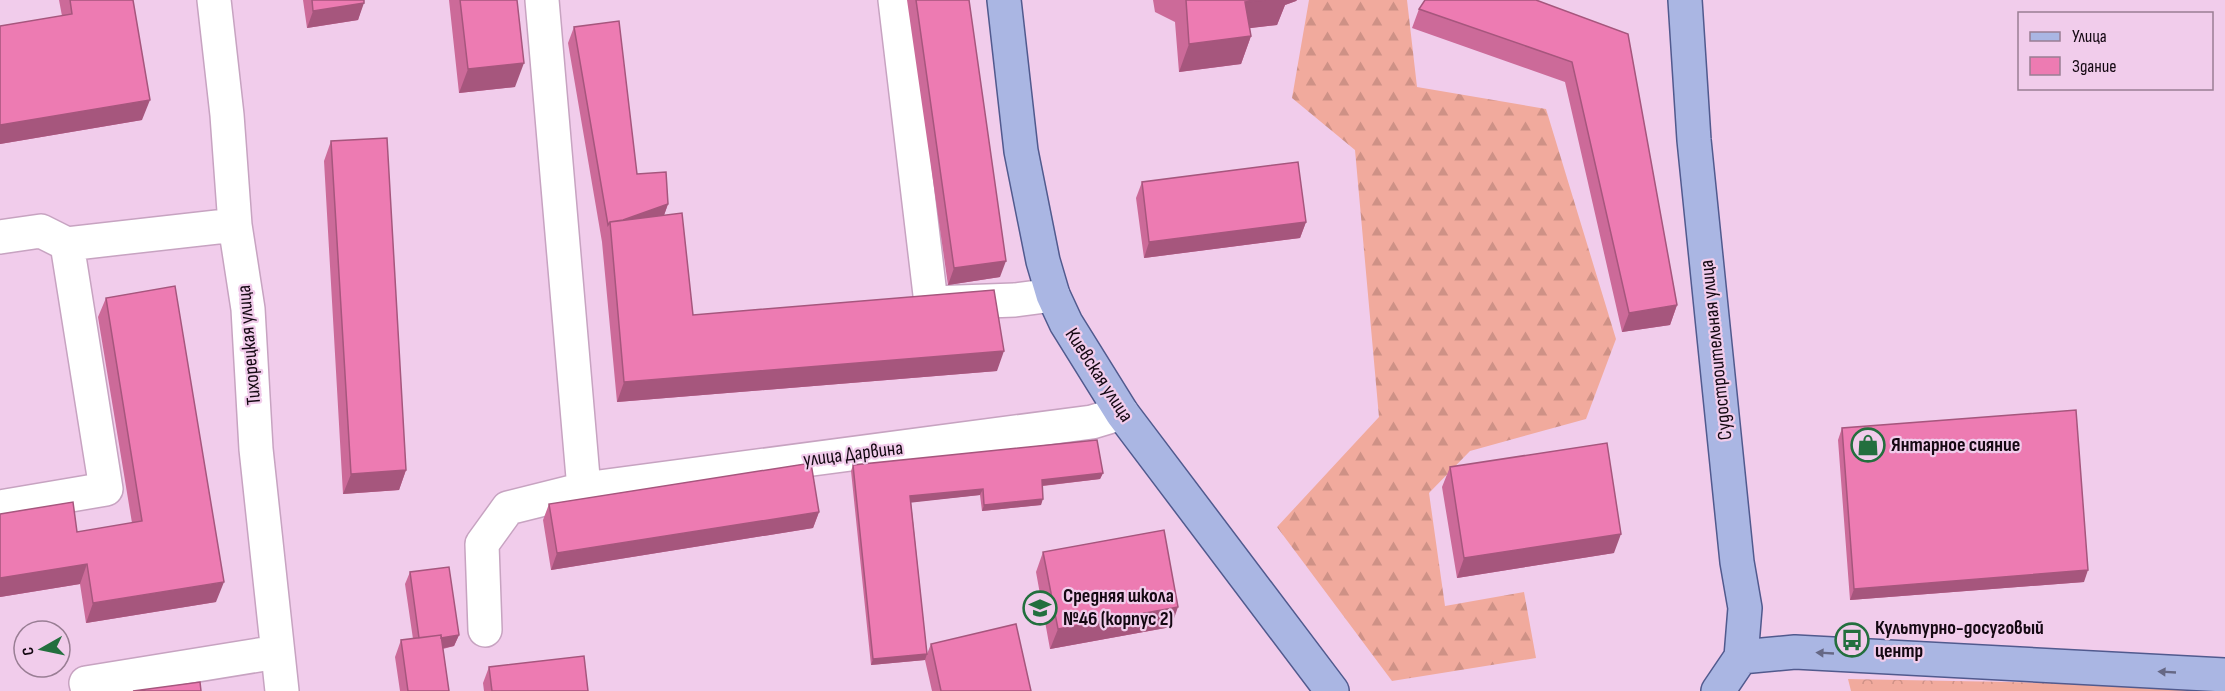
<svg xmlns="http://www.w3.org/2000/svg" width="2225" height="691" font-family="'Sofia Sans Condensed',sans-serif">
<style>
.forest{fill:url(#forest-firs)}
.park{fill:url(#park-crowns)}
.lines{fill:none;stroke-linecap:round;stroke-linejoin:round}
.minor-casing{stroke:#c7a3c1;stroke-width:36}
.major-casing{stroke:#515a8e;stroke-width:36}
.minor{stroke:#fff;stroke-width:33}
.major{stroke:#aab6e3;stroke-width:33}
.wall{fill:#cc6a99}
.shaded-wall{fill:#a6567d}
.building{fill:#ed7bb2;stroke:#a6567d;stroke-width:1.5}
.oneway{fill:#666885}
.labels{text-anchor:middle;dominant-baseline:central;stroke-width:4.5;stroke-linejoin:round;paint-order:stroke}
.street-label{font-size:20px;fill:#140812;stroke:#f1cceb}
.poi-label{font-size:20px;font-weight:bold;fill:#140812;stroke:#f1cceb;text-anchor:start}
</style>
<defs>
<pattern id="forest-firs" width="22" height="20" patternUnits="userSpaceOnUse" patternTransform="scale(1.5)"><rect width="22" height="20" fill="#f1aa9d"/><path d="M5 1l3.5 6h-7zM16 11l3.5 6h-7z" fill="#ce9186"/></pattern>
<pattern id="park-crowns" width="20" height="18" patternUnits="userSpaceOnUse" patternTransform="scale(1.5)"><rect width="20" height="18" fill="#f1aa9d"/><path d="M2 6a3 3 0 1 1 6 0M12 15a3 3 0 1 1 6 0" fill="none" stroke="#ce9186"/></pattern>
</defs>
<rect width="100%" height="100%" fill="#f1cceb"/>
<path class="forest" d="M1309 0H1407L1417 87 1546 109 1616 339 1586 419 1470 451 1429 493 1445 606 1524 592 1536 658 1392 681 1277 527 1379 417 1355 150 1292 98Z"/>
<path class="park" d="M1848 679 2225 686V691H1851Z"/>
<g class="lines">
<defs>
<path id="minor" d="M214 0 227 115 235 225 248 309 256 449 282 691
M542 0 584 489
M895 0 931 303 1015 300 1053 295
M0 237 41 231 67 244
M0 507 106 489 67 244 235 225
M485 630 482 544 508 508 584 489 1092 422 1122 413
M88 691 86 683 277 652"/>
<path id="major" d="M1004 0 1021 151 1043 261 1053 295 1066 323 1122 413 1332 691
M1685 0 1694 140 1737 562 1745 608 1741 657 1718 691
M1741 657 1795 652 2225 675"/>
</defs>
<use href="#minor" class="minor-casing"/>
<use href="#major" class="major-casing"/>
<use href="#minor" class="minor"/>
<use href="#major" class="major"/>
</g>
<path class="wall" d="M59 0H133L142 120 0 144V26L62 16Z
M303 0H364L358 20 307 28Z
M449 0H517L515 87 459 93Z
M907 0H969L1000 277 948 285Z
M1153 0H1297L1296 1 1285 5 1277 25 1249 28 1251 36 1241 64 1179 72 1175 22 1155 12Z
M1419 9 1628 34 1677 305 1670 325 1622 332 1565 82 1412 28Z
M574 27 637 174 668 204 664 215 693 315 997 371 617 402 602 242 568 43Z
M331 141 406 470 399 490 343 494 324 161Z
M1142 182 1306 222 1300 238 1144 258 1136 198Z
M106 298 216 602 86 623 80 584 0 597V514L77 532 132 523 98 317Z
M1842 428 2084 582 1850 600 1838 440Z
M853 465 1103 473 1100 479 1043 486 1041 505 982 511 980 495 911 502 927 654 931 644 1031 691H932L925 660 871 665 851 471Z
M1450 467 1614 553 1457 578 1442 487Z
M549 504 819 512 813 528 551 570 543 520Z
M1043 552 1171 627 1050 649 1036 572Z
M410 572 459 635 454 646 443 649 449 691H400L395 657 401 640 413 639 405 584Z
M489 667 588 691H484L483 683Z"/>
<path class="shaded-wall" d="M1265 0H1297L1296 1 1285 5 1277 25 1235 30 1245 2Z
M364 3 358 20 307 28 313 11Z
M1251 36 1241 64 1179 72 1189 44Z
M524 63 515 87 459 93 468 69Z
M150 100 142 120 0 144V125Z
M668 204 662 221 610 225Z
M1306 222 1300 238 1144 258 1149 242Z
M1006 261 1000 277 948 285 954 268Z
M1677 305 1670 325 1622 332 1629 313Z
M1004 351 997 371 617 402 624 382Z
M406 470 399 490 343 494 351 474Z
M1103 473 1100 479 1040 486 1042 480Z
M983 489 980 495 908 503 910 496Z
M1043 499 1041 505 982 511 984 505Z
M819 512 813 528 551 570 557 553Z
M1621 534 1614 553 1457 578 1464 558Z
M87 564 80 584 0 597V578Z
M2088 570 2084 582 1850 600 1854 589Z
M224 582 216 602 86 623 93 603Z
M1178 607 1171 627 1050 649 1058 629Z
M459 635 454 646 415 654 419 642Z
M927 654 925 660 871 665 873 659Z"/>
<path class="building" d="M70 0H133L150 100 0 125V26L72 14Z
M312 0H364V3L313 11Z
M460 0H517L524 63 468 69Z
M916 0H969L1006 261 954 268Z
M1186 0H1265L1245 2 1251 36 1189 44Z
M1425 0H1536L1628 34 1677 305 1629 313 1572 62 1419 9Z
M619 21 637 174 666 172 668 204 623 220 610 222 608 225 574 27Z
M387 138 406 470 351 474 331 141Z
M1298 162 1306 222 1149 242 1142 182Z
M682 213 693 315 994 290 1004 351 624 382 610 222Z
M175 286 224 582 93 603 87 564 0 578V514L73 502 77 532 142 521 106 298Z
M2076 410 2088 570 1854 589 1842 428Z
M1097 440 1103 473 1042 480 1043 499 984 505 983 489 910 496 927 654 873 659 853 465Z
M1607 443 1621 534 1464 558 1450 467Z
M811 463 819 512 557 553 549 504Z
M1164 530 1178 607 1058 629 1043 552Z
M449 567 459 635 441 638V635L419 638 410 572Z
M1016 624 1031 691H941L931 644Z
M441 635 449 691H408L401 640Z
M584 656 588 691H492L489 667Z
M200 682 201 691H133Z"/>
<defs><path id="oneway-solid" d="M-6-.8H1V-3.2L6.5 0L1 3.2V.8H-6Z" transform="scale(1.5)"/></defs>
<g class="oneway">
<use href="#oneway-solid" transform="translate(1825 653) rotate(-177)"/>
<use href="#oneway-solid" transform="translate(2167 672) rotate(-177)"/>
</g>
<defs>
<symbol id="shop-ring" viewBox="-11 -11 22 22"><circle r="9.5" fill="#f1cceb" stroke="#236f3e" stroke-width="1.5"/><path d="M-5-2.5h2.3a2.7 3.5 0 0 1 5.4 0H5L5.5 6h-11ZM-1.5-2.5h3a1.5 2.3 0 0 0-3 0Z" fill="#236f3e"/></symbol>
<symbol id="school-ring" viewBox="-11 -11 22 22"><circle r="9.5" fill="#f1cceb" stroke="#236f3e" stroke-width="1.5"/><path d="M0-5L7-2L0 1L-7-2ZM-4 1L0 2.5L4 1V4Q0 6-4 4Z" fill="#236f3e"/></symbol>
<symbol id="bus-ring" viewBox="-11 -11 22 22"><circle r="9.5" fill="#f1cceb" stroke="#236f3e" stroke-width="1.5"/><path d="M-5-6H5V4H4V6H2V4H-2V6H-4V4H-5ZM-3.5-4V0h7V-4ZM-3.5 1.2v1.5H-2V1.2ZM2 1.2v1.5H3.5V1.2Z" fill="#236f3e"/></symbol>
</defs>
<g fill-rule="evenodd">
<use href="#shop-ring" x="1849" y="426" width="38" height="38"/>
<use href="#school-ring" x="1021" y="589" width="38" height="38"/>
<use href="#bus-ring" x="1833" y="621" width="38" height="38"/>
</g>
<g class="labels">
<g class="street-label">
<text transform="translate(249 345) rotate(-95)">Тихорецкая улица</text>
<text transform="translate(1716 350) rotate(-96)">Судостроительная улица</text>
<text transform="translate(1099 375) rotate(57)">Киевская улица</text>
<text transform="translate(853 454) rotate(-7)">улица Дарвина</text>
</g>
<g class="poi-label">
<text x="1891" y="445">Янтарное сияние</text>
<text x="1063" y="596">Средняя школа<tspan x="1063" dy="23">№46 (корпус 2)</tspan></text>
<text x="1875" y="628">Культурно-досуговый<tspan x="1875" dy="23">центр</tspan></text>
</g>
</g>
<rect x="2018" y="12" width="195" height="78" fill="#f1cceb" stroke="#997e94" stroke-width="1.5"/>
<rect x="2030" y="32" width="30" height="9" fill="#aab6e3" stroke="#997e94" stroke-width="1.5"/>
<text x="2072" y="42" font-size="18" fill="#140812">Улица</text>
<rect x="2030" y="57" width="30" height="18" fill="#ed7bb2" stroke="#997e94" stroke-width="1.5"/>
<text x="2072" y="72" font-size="18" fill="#140812">Здание</text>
<g transform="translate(42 649) rotate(261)"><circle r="28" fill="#f1cceb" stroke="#997e94" stroke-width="1.5"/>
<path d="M0-4.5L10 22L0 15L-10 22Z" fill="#236f3e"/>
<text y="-9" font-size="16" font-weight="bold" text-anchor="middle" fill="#140812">С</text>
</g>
</svg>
